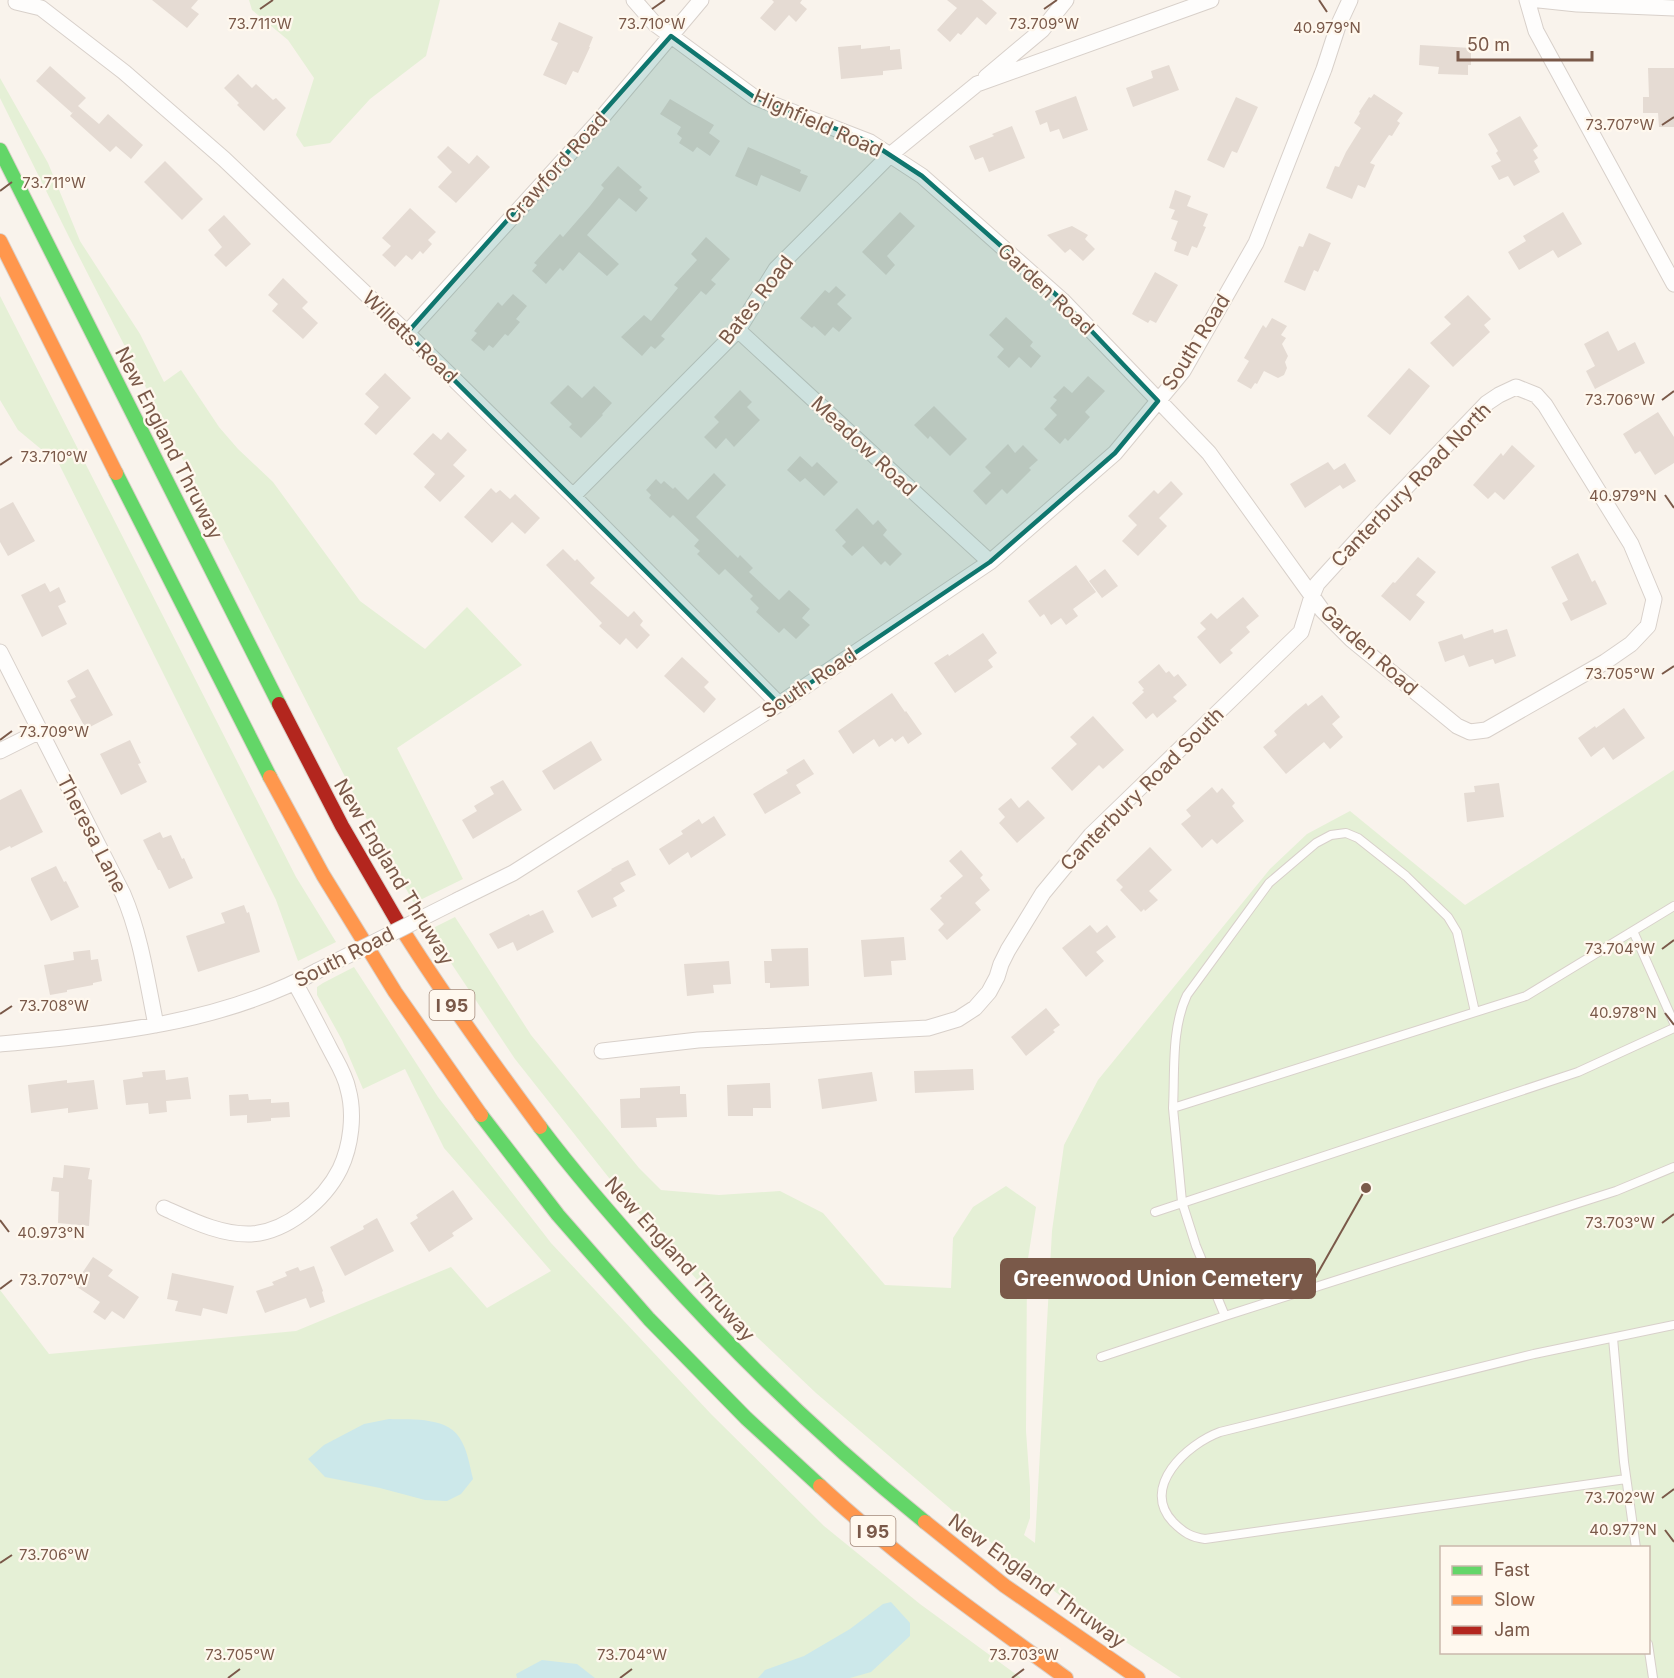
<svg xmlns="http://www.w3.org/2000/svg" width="1674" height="1678" font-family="Inter,sans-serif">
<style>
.green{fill:#e5f0d6;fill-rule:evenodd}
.water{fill:#cce8ea}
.building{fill:#e5dbd3}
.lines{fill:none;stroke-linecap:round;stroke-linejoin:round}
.lane-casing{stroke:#d8d0ca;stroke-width:10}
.street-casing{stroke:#d8d0ca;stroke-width:17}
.fast-casing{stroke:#dad0c9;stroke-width:16}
.slow-casing{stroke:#dad0c9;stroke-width:16}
.jam-casing{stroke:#dad0c9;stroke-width:16}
.lane{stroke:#fefdfc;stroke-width:8}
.street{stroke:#fefdfc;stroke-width:15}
.fast{stroke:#63d668;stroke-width:14}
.slow{stroke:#ff974d;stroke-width:14}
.jam{stroke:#b3261e;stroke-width:14}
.street-bridge-casing{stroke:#d8d0ca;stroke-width:17;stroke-linecap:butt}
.street-bridge{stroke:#fefdfc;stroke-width:15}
.marked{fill:#0f766e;fill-opacity:0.2;stroke:#0f766e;stroke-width:4.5;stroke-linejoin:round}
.ticks{fill:none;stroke:#7a5949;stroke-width:2}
.labels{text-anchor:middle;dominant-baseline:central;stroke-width:4.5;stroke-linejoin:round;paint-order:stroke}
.shield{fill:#fff8ee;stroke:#a2897a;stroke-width:1.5}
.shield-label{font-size:18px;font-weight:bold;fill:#7a5949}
.street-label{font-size:20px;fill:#7a5949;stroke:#fff8ee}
.ticks-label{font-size:15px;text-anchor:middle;fill:#7a5949;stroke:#fff8ee;stroke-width:4.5;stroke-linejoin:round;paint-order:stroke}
.leader{fill:none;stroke:#7a5949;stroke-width:2}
.callout-dot{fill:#7a5949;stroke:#fff8ee;stroke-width:2}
.callout{fill:#7a5949;stroke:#7a5949;stroke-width:2}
.callout-label{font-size:21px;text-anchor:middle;font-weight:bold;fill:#fff}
</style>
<rect width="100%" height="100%" fill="#f9f3ec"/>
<path class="green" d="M249 0H440L426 56 370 99 330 143 304 147 296 135 314 78 288 40 252 10Z
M0 78 48 163 80 241 140 334 164 382 181 370 219 427 238 449 273 482 360 601 425 649 467 607 522 665 397 748 463 879 414 903 366 818 70 239 0 98Z
M0 296 296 877 336 942 298 961 276 900 59 464 18 430 0 400Z
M1674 770V1678H1181L1092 1620 981 1535 816 1393 698 1281 613 1183 515 1059 429 930 455 917 531 1035 639 1168 661 1190 719 1195 780 1191 823 1213 885 1285 951 1288 953 1238 973 1207 1006 1186 1036 1207 1027 1265 1026 1431 1030 1487V1518L1024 1535 1035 1543 1052 1231 1064 1145 1098 1080 1270 869 1307 834 1350 811 1465 905ZM1442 1548H1648V1652H1442Z
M354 967 438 1097 551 1243 711 1414 824 1526 920 1604 1021 1678H0V1290L49 1354 296 1331 451 1267 487 1308 551 1271 444 1148 405 1069 363 1089 342 1040 317 995V987L323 983Z"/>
<path class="water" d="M389 1419C413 1420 450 1416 462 1442 468 1453 470 1467 473 1479L461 1494 447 1501 425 1500 380 1488 325 1477 308 1459 324 1445 364 1424Z
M891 1602 910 1623V1636L871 1672 850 1678H758L765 1670 804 1656 850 1629 883 1604Z
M542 1660 577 1664 595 1678H517L516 1674Z"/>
<path class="building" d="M152 0H198L191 8 199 14 187 28Z
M772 0H802L800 3 807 9 796 22 789 15 775 31 760 18 774 2Z
M947 0H982L997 13 986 25 977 17 961 35 958 33 950 42 937 30 957 8Z
M559 22 593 37 589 47H590L578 73 573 71 566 85 543 75 558 43 551 40Z
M861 45V49L890 46V50L900 49 902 69 883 71V75L841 79 838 47Z
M1420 45 1471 48V65H1468V75L1438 74 1439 67 1419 65Z
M1169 65 1179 90 1133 107 1126 88 1153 78 1151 71Z
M50 66 86 98 78 106 99 124 108 114 143 145 131 159 116 146 110 152 70 116 74 111 72 113 36 81Z
M1648 68H1674V127H1659L1658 113H1643V97H1649Z
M238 74 252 88 256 84 273 100 276 98 286 108 264 131 237 105 239 103 224 88Z
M1374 94 1403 113 1397 121 1400 123 1392 136 1389 135 1370 163 1375 165 1365 188 1358 185 1352 199 1326 188 1335 166 1339 167 1346 152 1361 128 1354 123 1360 113 1359 112 1369 97 1371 98Z
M1076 96 1088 130 1063 139 1059 129 1050 132 1047 122 1040 125 1035 111Z
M1236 97 1258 107 1237 153 1232 151 1224 168 1207 160Z
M670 99 714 125 709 133 720 141 710 156 697 147 693 152 679 143 682 138 677 134 681 127 660 114Z
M1520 116 1538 146 1533 150 1538 158 1534 161 1540 172 1514 186 1508 176 1499 180 1491 166 1501 161 1496 153 1498 151 1488 134Z
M1012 126 1025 158 989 172 983 157 975 160 969 146 994 136 992 134Z
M448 146 469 164 477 155 490 167 456 203 438 187 452 172 437 157Z
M748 147 801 170 800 173 808 176 800 192 761 175 757 186 735 176Z
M165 161 203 199 182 220 144 182Z
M618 166 642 187 639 190 648 198 636 212 619 198 587 235 619 264 607 276 579 252 563 271 560 268 546 284 532 271 537 265 534 263 560 234 563 237 590 206 604 188 601 185Z
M1175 190 1191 196 1187 206 1208 214 1203 226 1206 227 1197 248 1192 246 1188 256 1174 251 1177 242 1171 239 1178 221 1171 219 1175 210 1169 208Z
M410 208 436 232 428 240 432 244 423 254 420 251 412 260 406 255 395 267 382 255 391 246 382 238Z
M900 212 915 226 887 256 895 265 886 275 862 252Z
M1563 212 1582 244 1558 258 1553 250 1519 270 1508 252 1526 241 1523 236Z
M224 215 251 244 226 267 214 255 222 247 208 230Z
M1072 226 1088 235 1085 239 1095 249 1083 261 1070 249 1065 253 1047 235Z
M1309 233 1331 243 1318 272 1314 270 1305 291 1284 282 1299 246 1303 247Z
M706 237 730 259 711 280 716 284 706 295 701 291 661 336 665 339 655 349 651 346 642 356 621 337 644 315 651 321 678 288 674 285 697 260 691 254Z
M1155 272 1178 285 1156 323 1150 320 1148 323 1132 314Z
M283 278 308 302 302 308 318 323 303 339 272 311 278 304 268 295Z
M836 286 846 295 837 304 852 318 839 332 833 327 825 336 814 326 812 328 800 318 825 290 829 293Z
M513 294 527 306 516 319 520 322 508 336 505 334 493 348 489 345 484 351 471 340 477 333 474 331 498 302 502 306Z
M1468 295 1491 319 1484 325 1490 332 1453 367 1430 343 1451 324 1444 317Z
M1006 317 1033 342 1030 346 1041 356 1031 368 1019 357 1009 368 997 357 1004 349 989 335Z
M1272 318 1287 326 1281 335 1286 338 1282 344 1288 356 1285 362 1287 368 1284 375 1278 378 1264 371 1257 384 1255 383 1251 389 1237 381 1249 361 1244 358 1263 325 1266 328Z
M1608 331 1618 351 1635 342 1645 363 1595 389 1586 371 1595 366 1584 344Z
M1409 368 1430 386 1390 435 1367 416Z
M385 373 411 398 376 435 364 424 379 407 365 394Z
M1088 376 1105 391 1085 412 1090 417 1068 441 1065 438 1060 444 1044 429 1057 415 1050 408 1057 400 1053 397 1064 386 1072 393Z
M568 385 582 398 594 386 612 403 602 414 603 415 581 438 569 427 572 424 550 403Z
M740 390 752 402 747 407 760 420 734 447 726 438 716 449 704 437 719 422 714 417Z
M934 406 967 439 950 456 930 436 928 439 914 425Z
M1658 412 1674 437V463L1655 475 1640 451 1635 454 1623 434Z
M448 432 467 450 453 465 465 476 440 502 424 487 435 474 413 454 433 433 441 440Z
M1008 444 1015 453 1023 445 1038 460 1029 468 1031 470 1007 494 1002 489 986 505 973 491 991 473 985 467Z
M1512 445 1535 466 1504 500 1495 492 1488 499 1473 485 1501 453 1503 456Z
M800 456 812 467 817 462 838 482 824 496 805 478 800 482 787 470Z
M1328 462 1334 470 1345 463 1356 481 1343 489 1340 485 1305 508 1290 484Z
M714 473 726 485 696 517 738 558 740 555 753 568 749 572 779 600 789 590 810 609 802 618 810 625 796 639 784 628 779 633 756 612 759 608 750 599 753 596 725 569 719 575 697 554 700 551 694 546 699 540 673 515 670 518 649 498 651 495 646 490 656 479 661 484 664 481 673 489 675 487 688 500Z
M1171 481 1183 494 1159 518 1167 526 1138 556 1122 541 1137 525 1128 516 1154 490 1158 494Z
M491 488 496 493 500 490 510 499 515 494 540 518 525 534 512 522 492 543 464 517Z
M13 502 35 541 8 556 0 542V509Z
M857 508 873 525 878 520 887 530 883 535 902 554 890 566 885 561 881 565 863 546 852 556 842 546 846 542 835 530Z
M563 549 575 561 577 559 595 578 590 583 628 617 634 611 643 621 640 625 650 635 637 649 626 638 620 645 599 626 602 623 546 565Z
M1578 553 1592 582 1595 580 1607 604 1571 621 1562 603 1568 600 1551 567Z
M1418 557 1436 572 1416 595 1425 602 1410 621 1381 596 1393 582 1395 583Z
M1076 565 1096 592 1073 609 1078 616 1066 625 1061 618 1051 625 1044 614 1040 617 1028 601Z
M1105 569 1118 586 1102 598 1089 581Z
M45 583 50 592 59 587 66 602 58 606 67 624 42 637 21 595Z
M1243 597 1259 616 1246 627 1250 632 1230 650 1233 653 1220 664 1197 637 1206 629 1200 623 1211 613 1217 619Z
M1493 629 1494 633 1507 629 1516 656 1495 664 1493 659 1469 667 1464 655 1445 662 1438 642 1462 634 1464 639Z
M983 633 997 653 988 660 993 667 955 693 934 663 948 654 949 656Z
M682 657 709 682 704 687 716 699 704 713 664 676Z
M1159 664 1166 673 1169 671 1174 677 1178 674 1187 685 1173 697 1177 701 1157 718 1153 713 1146 719 1132 703 1144 692 1142 690 1144 689 1138 682Z
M88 669 113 715 86 729 70 700 76 697 67 681Z
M892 693 905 712 906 711 922 734 908 744 903 736 895 742 892 738 879 747 874 739 853 754 838 731Z
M1322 695 1340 717 1332 724 1343 737 1330 749 1324 742 1286 774 1263 747 1277 735 1274 731 1294 713 1306 703 1308 706Z
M1624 708 1645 738 1613 760 1604 747 1591 757 1578 738 1595 726 1596 728Z
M1093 716 1124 750 1103 769 1099 765 1072 791 1051 768 1077 744 1070 737Z
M130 740 141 763 138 764 147 782 121 795 100 754Z
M591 741 602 760 554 790 542 771Z
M804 759 814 774 796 785 801 793 765 814 753 794 788 773 786 770Z
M503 780 522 810 473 839 462 820 477 811 474 806 494 794 490 787Z
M1499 783 1504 817 1467 822 1464 793 1475 792 1474 786Z
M1212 787 1217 793 1222 788 1235 803 1232 806 1244 821 1217 844 1212 839 1202 848 1181 824 1191 816 1186 810Z
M21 789 43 832 11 848 10 846 0 851V800Z
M1011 798 1019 808 1028 800 1045 818 1017 843 999 823 1005 817 998 809Z
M714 816 726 835 691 858 688 852 669 865 659 849 683 834 681 831 699 819 702 824Z
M160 832 163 838 171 835 182 859 184 858 193 878 169 889 160 870H158L143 840Z
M1150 847 1172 870 1149 891 1158 900 1145 911 1144 909 1141 912 1120 890 1123 887 1116 880Z
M961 850 983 875 980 878 990 890 975 903 981 910 947 940 938 930 944 924 930 909 942 898 940 896 963 876 949 861Z
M628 860 636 875 620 883 625 891 613 898 617 906 592 918 577 891 612 870 611 869Z
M56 866 64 882 66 881 79 907 51 921 31 880V878Z
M244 905 247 913 249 912 260 952 198 972 186 936 225 923 221 913Z
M543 910 554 932 517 951 513 942 498 949 489 934 529 914 530 916Z
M1090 925 1097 933 1107 925 1116 937 1096 952 1104 961 1086 977 1062 948Z
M904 937 906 960 891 961 892 975 864 977 861 940Z
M808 948 809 986 770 988V983H765L764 961H772L771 949Z
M90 950 91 960 98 959 102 981 93 983V985L67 990V992L50 995 44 965 74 960 73 952Z
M729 961 731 984 713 985 714 993 687 996 684 964Z
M1046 1008 1060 1025 1053 1030 1055 1032 1026 1056 1011 1037Z
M973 1069 974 1090 915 1093 914 1071Z
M165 1070 166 1080 188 1077 191 1099 166 1101 167 1112 149 1114 148 1103 126 1105 123 1080 143 1077 142 1072Z
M872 1072 877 1101 822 1109 818 1079Z
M67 1080V1083L94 1080 98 1109 68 1113V1108L31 1113 28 1085Z
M770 1083 771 1108H753V1116H728L727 1085Z
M680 1086V1094H686L687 1117 656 1118 657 1127 621 1128 620 1099 640 1098V1088Z
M248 1094 249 1100 271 1099V1103L289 1102 290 1117 271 1118V1121L247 1123V1115L230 1116 229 1095Z
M64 1165 90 1168 88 1179 92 1180 89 1226 58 1223 59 1192 51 1191 53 1177 63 1178Z
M453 1190 473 1219 452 1233 454 1236 429 1252 410 1223 418 1218 416 1215Z
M377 1218 394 1251 345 1276 330 1247 364 1229 363 1226Z
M93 1257 113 1270 108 1276 139 1297 124 1319 112 1311 105 1320 93 1312 100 1302 74 1285Z
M314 1266 323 1291 322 1292 325 1302 310 1308 306 1298 265 1313 256 1291 274 1285 272 1282 287 1276 285 1272 298 1267 300 1271Z
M172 1273 234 1286 227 1314 203 1308 201 1316 175 1311 178 1301 167 1299Z"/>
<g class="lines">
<defs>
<path id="lane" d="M1633 931 1674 1023
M1475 1012 1457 932 1448 917 1406 876 1358 838 1346 833 1331 835 1316 843 1269 883 1187 995C1171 1029 1175 1071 1173 1108L1526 996 1674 906
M1173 1108 1182 1202 1196 1246 1225 1316 1616 1191 1674 1167
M1155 1212 1578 1072 1674 1028
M1613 1338 1624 1462 1636 1548
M1101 1357 1225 1316
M1626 1479 1205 1539C1191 1537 1184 1533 1173 1522 1140 1487 1187 1444 1220 1432L1534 1354 1674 1325
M1648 1644 1653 1678"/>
<path id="street" d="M1527 0 1536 31 1674 284
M1539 0 1577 4 1674 8
M16 2 41 8 124 72 224 159 407 333 573 496 779 704
M986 77 1042 30 1066 0
M738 330 990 562
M407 333 599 121 701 0
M573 496 738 330 776 269 890 155 977 84 1211 0
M0 652 123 894C141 936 147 981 156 1025
M0 751 40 731
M458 900 513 873 779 704 990 562 1115 453 1183 371 1256 243 1324 69 1338 26 1350 0
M0 1044C109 1034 220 1024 317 971
M602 1051 698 1040 928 1028 958 1019 975 1008 989 992 997 977 1001 964 1008 950 1043 893 1091 835 1301 632 1312 596 1317 584 1388 506 1487 403 1499 395 1516 387 1536 395 1545 405 1631 544 1654 599 1648 626 1631 644 1605 662 1486 730 1470 732 1457 726 1352 640 1322 610 1312 596 1209 453 1062 300 922 176 870 142 754 97 655 24 634 0
M164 1208C191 1220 220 1235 251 1234 286 1232 324 1201 340 1169 351 1146 355 1114 348 1089 345 1074 336 1061 329 1047 318 1026 307 1004 295 983"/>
<path id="fast" d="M0 150 279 704
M116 473 270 777
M481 1115 558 1215 649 1319 746 1418 820 1486
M540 1127C573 1171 609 1212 645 1253 731 1350 824 1441 925 1522"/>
<path id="slow" d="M0 241 116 473
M270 777 323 875 395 992 481 1115
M400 926C443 995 491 1061 540 1127
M820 1486C897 1557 981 1617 1066 1678
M925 1522 1005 1586 1138 1678"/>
<path id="jam" d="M279 704 342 826 400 926"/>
</defs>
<use href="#lane" class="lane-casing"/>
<use href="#street" class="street-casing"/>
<use href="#fast" class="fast-casing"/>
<use href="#slow" class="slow-casing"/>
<use href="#jam" class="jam-casing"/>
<use href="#lane" class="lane"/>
<use href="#street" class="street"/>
<use href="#fast" class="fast"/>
<use href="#slow" class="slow"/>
<use href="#jam" class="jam"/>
<defs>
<path id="street-bridge" d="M317 971 458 900"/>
</defs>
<use href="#street-bridge" class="street-bridge-casing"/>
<use href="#street-bridge" class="street-bridge"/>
</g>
<path class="marked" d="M671 36 754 97 870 142 922 176 1062 300 1158 401 1115 453 990 562 779 704 407 333Z"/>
<path class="ticks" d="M1319 0 1327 12M260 9 273 0M652 9 665 0M1044 9 1057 0M1662 125 1674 117M0 191 12 182M1662 400 1674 391M0 465 12 457M1665 495 1674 508M1662 674 1674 666M0 740 12 731M1662 949 1674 940M1665 1013 1674 1025M0 1014 12 1006M0 1220 9 1232M1662 1223 1674 1214M0 1289 12 1280M1662 1498 1674 1489M1665 1530 1674 1542M0 1563 12 1555M228 1678 240 1669M620 1678 632 1669M1012 1678 1024 1669"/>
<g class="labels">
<g class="shield">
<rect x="429.5" y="990" width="45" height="30" rx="4.5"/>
<rect x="850.5" y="1516" width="45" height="30" rx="4.5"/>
</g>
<g class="shield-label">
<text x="452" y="1005">I 95</text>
<text x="873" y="1531">I 95</text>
</g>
<g class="street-label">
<text transform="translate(818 123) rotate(24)">Highfield Road</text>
<text transform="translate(556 168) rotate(-48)">Crawford Road</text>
<text transform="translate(1046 289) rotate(43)">Garden Road</text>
<text transform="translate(756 300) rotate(-52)">Bates Road</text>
<text transform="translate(410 337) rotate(44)">Willetts Road</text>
<text transform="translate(1196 342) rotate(-58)">South Road</text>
<text transform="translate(169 443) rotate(63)">New England Thruway</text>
<text transform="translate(864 446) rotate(43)">Meadow Road</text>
<text transform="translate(1411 485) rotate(-46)">Canterbury Road North</text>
<text transform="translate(1369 650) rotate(42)">Garden Road</text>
<text transform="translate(809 683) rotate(-34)">South Road</text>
<text transform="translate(1142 789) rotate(-45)">Canterbury Road South</text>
<text transform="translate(92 834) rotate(63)">Theresa Lane</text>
<text transform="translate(394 872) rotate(59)">New England Thruway</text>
<text transform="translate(344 957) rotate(-27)">South Road</text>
<text transform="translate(680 1259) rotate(48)">New England Thruway</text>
<text transform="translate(1037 1581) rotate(36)">New England Thruway</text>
</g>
</g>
<g class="ticks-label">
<text x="260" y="29">73.711°W</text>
<text x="652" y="29">73.710°W</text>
<text x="1044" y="29">73.709°W</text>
<text x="1327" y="33">40.979°N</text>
<text x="1620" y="130">73.707°W</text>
<text x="54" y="188">73.711°W</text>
<text x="1620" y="405">73.706°W</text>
<text x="54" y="462">73.710°W</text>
<text x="1623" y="501">40.979°N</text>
<text x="1620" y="679">73.705°W</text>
<text x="54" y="737">73.709°W</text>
<text x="1620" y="954">73.704°W</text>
<text x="54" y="1011">73.708°W</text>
<text x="1623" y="1018">40.978°N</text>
<text x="1620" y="1228">73.703°W</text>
<text x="51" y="1238">40.973°N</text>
<text x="54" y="1285">73.707°W</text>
<text x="1620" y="1503">73.702°W</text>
<text x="1623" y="1535">40.977°N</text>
<text x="54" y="1560">73.706°W</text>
<text x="240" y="1660">73.705°W</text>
<text x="632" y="1660">73.704°W</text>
<text x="1024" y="1660">73.703°W</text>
</g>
<path class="leader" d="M1366 1188L1315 1278"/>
<circle class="callout-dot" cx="1366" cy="1188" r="6"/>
<rect class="callout" x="1001" y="1259" width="314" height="39" rx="6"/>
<g class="callout-label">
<text x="1158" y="1286">Greenwood Union Cemetery</text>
</g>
<rect x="1440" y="1546" width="210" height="108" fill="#fff8ee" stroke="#cab8ac" stroke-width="1.5"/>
<rect x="1452" y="1566" width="30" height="9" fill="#63d668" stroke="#cab8ac" stroke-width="1.5"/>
<text x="1494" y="1576" font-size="18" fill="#7a5949">Fast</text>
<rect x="1452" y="1596" width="30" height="9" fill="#ff974d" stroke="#cab8ac" stroke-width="1.5"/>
<text x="1494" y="1606" font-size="18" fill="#7a5949">Slow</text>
<rect x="1452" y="1626" width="30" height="9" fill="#b3261e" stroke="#cab8ac" stroke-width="1.5"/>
<text x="1494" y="1636" font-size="18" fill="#7a5949">Jam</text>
<path d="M1458 51v9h134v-9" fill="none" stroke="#7a5949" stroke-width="3"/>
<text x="1467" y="51" font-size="18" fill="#7a5949" stroke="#fff8ee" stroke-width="4.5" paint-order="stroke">50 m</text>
</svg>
